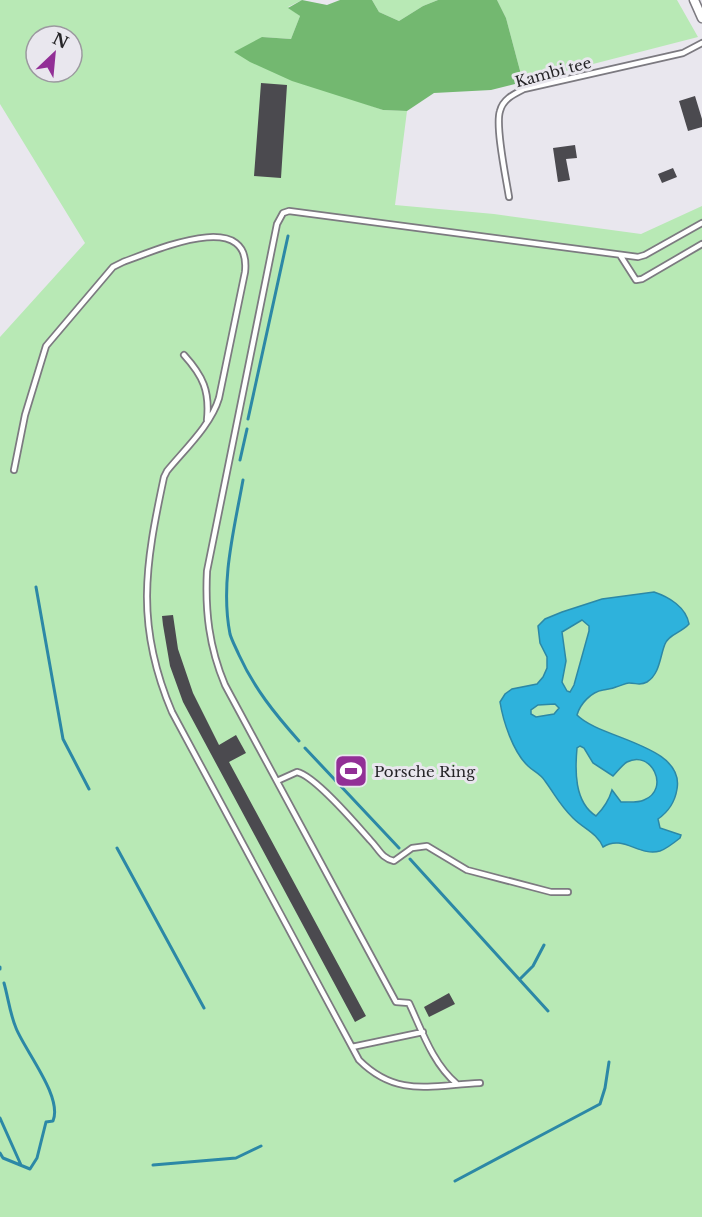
<svg xmlns="http://www.w3.org/2000/svg" width="702" height="1217" font-family="'Libre Baskerville',serif">
<style>
.green{fill:#b8e9b5;fill-rule:evenodd}
.forest{fill:#73b870}
.water{fill:#2eb2dc;stroke:#2c88a6;stroke-width:1.5;fill-rule:evenodd}
.lines{fill:none;stroke-linecap:round;stroke-linejoin:round}
.stream{stroke:#2c88a6;stroke-width:3}
.building{fill:#4b4a4f}
.lane-casing{stroke:#7c7a80;stroke-width:8}
.street-casing{stroke:#7c7a80;stroke-width:11}
.lane{stroke:#fff;stroke-width:4.5}
.street{stroke:#fff;stroke-width:8}
.labels{text-anchor:middle;dominant-baseline:central;stroke-width:6;stroke-linejoin:round;paint-order:stroke}
.street-label{font-size:15px;fill:#262528;stroke:#e9e7ee}
.poi-label{font-size:15px;fill:#262528;stroke:#e9e7ee;text-anchor:start}
</style>
<rect width="100%" height="100%" fill="#e9e7ee"/>
<path class="green" d="M0 0H302L288 7 300 16 291 39 262 37 352 99 383 110 407 111 395 205 494 214 641 234 702 206V1217H0V337L85 243 0 104ZM36 36H72V72H36Z
M372 0H438L423 6 399 21 379 12Z
M497 0H677L698 37 523 82 506 18Z"/>
<path class="forest" d="M302 0 327 5 340 0H372L379 12 399 21 423 6 438 0H497L506 18 523 82 491 90 434 93 407 111 383 110 292 81 250 62 234 52 262 37 291 39 300 16 288 8Z"/>
<path class="water" d="M654 592C669 597 686 607 689 624 681 633 669 634 665 644 660 656 660 674 647 682 640 686 637 683 629 683 625 683 621 686 616 687 612 689 608 689 603 690 591 692 580 704 577 715 600 739 685 745 677 789 675 802 668 812 658 819L660 828 681 835 680 838C675 842 666 849 660 851 639 857 623 834 603 847 597 833 584 829 573 818 559 804 556 796 545 781 541 774 533 771 528 766 513 752 503 721 500 702L505 694 512 689 537 684 543 677 547 668V657L540 643 538 626 545 619 562 612 602 599ZM582 620 589 626V631L574 685 570 692 567 691 562 682 566 661 562 632ZM555 704 559 708 554 714 536 717 531 714V710L538 705ZM580 746 584 748 593 763 613 776C617 772 622 765 627 762 651 749 671 789 644 800 638 803 627 802 621 802L612 790C609 800 603 809 596 816 574 802 575 770 577 748Z"/>
<g class="lines">
<path class="stream" d="M248 419 288 236
M240 460 247 429
M243 480C234 530 220 583 230 634 232 641 236 648 239 655 254 688 275 714 299 741
M36 587 63 739 89 789
M305 748 399 848
M117 848 204 1008
M410 859 548 1011
M0 967V969
M520 979 533 966 544 945
M0 1118 21 1165
M0 1153 3 1158 30 1169 37 1158 46 1122 53 1121C63 1097 25 1051 16 1028 10 1014 8 997 4 983
M153 1165 236 1158 261 1146
M455 1181 600 1104 605 1088 609 1062"/>
</g>
<path class="building" d="M261 83 287 85 281 178 254 176Z
M695 96 702 119V127L688 131 679 101Z
M575 145 577 158 566 159 570 180 558 182 553 148Z
M673 168 677 177 662 183 658 174Z
M173 615 178 649 193 693 219 745 236 735 246 753 229 762 366 1016 355 1022 183 702 170 666 163 625 162 616Z
M449 993 455 1004 429 1017 424 1007Z"/>
<g class="lines">
<defs>
<path id="lane" d="M509 197C506 178 495 126 500 111 503 99 514 94 524 89L683 53 702 43
M620 255 636 280 642 279 702 244
M184 355C203 376 210 391 207 420
M14 470 25 415 46 346 113 267 123 262C152 252 252 206 245 272L219 398C211 425 185 449 167 471L164 477C145 566 135 625 172 712L359 1060C397 1098 431 1085 480 1083
M277 781 297 772C315 776 356 824 370 840 379 849 381 858 394 861L412 848 427 846 467 870 551 892H568
M352 1047 423 1032
M457 1084C433 1064 422 1031 409 1003L396 1002 225 685C209 647 205 611 207 571L277 224 283 213 289 211 638 257 645 255 702 223"/>
<path id="street" d="M694 0 702 18"/>
</defs>
<use href="#lane" class="lane-casing"/>
<use href="#street" class="street-casing"/>
<use href="#lane" class="lane"/>
<use href="#street" class="street"/>
</g>
<defs>
<symbol id="stadium-square" viewBox="-11 -11 22 22"><rect x="-9" y="-9" width="18" height="18" rx="4" fill="#922f96" stroke="#e9e7ee"/><path d="M0-5a6.5 5 0 1 0 0 10a6.5 5 0 1 0 0-10ZM-3.5-1.8h7v3.6h-7Z" fill="#fff"/></symbol>
</defs>
<g fill-rule="evenodd">
<use href="#stadium-square" x="332" y="752" width="38" height="38"/>
</g>
<g class="labels">
<g class="street-label">
<text transform="translate(553 72) rotate(-15)">Kambi tee</text>
</g>
<g class="poi-label">
<text x="374" y="771">Porsche Ring</text>
</g>
</g>
<g transform="translate(54 54) rotate(26)"><circle r="28" fill="#e9e7ee" stroke="#9b999f" stroke-width="1.5"/>
<path d="M0-4.5L10 22L0 15L-10 22Z" fill="#922f96"/>
<text y="-9" font-size="16" font-weight="bold" text-anchor="middle" fill="#262528">N</text>
</g>
</svg>
